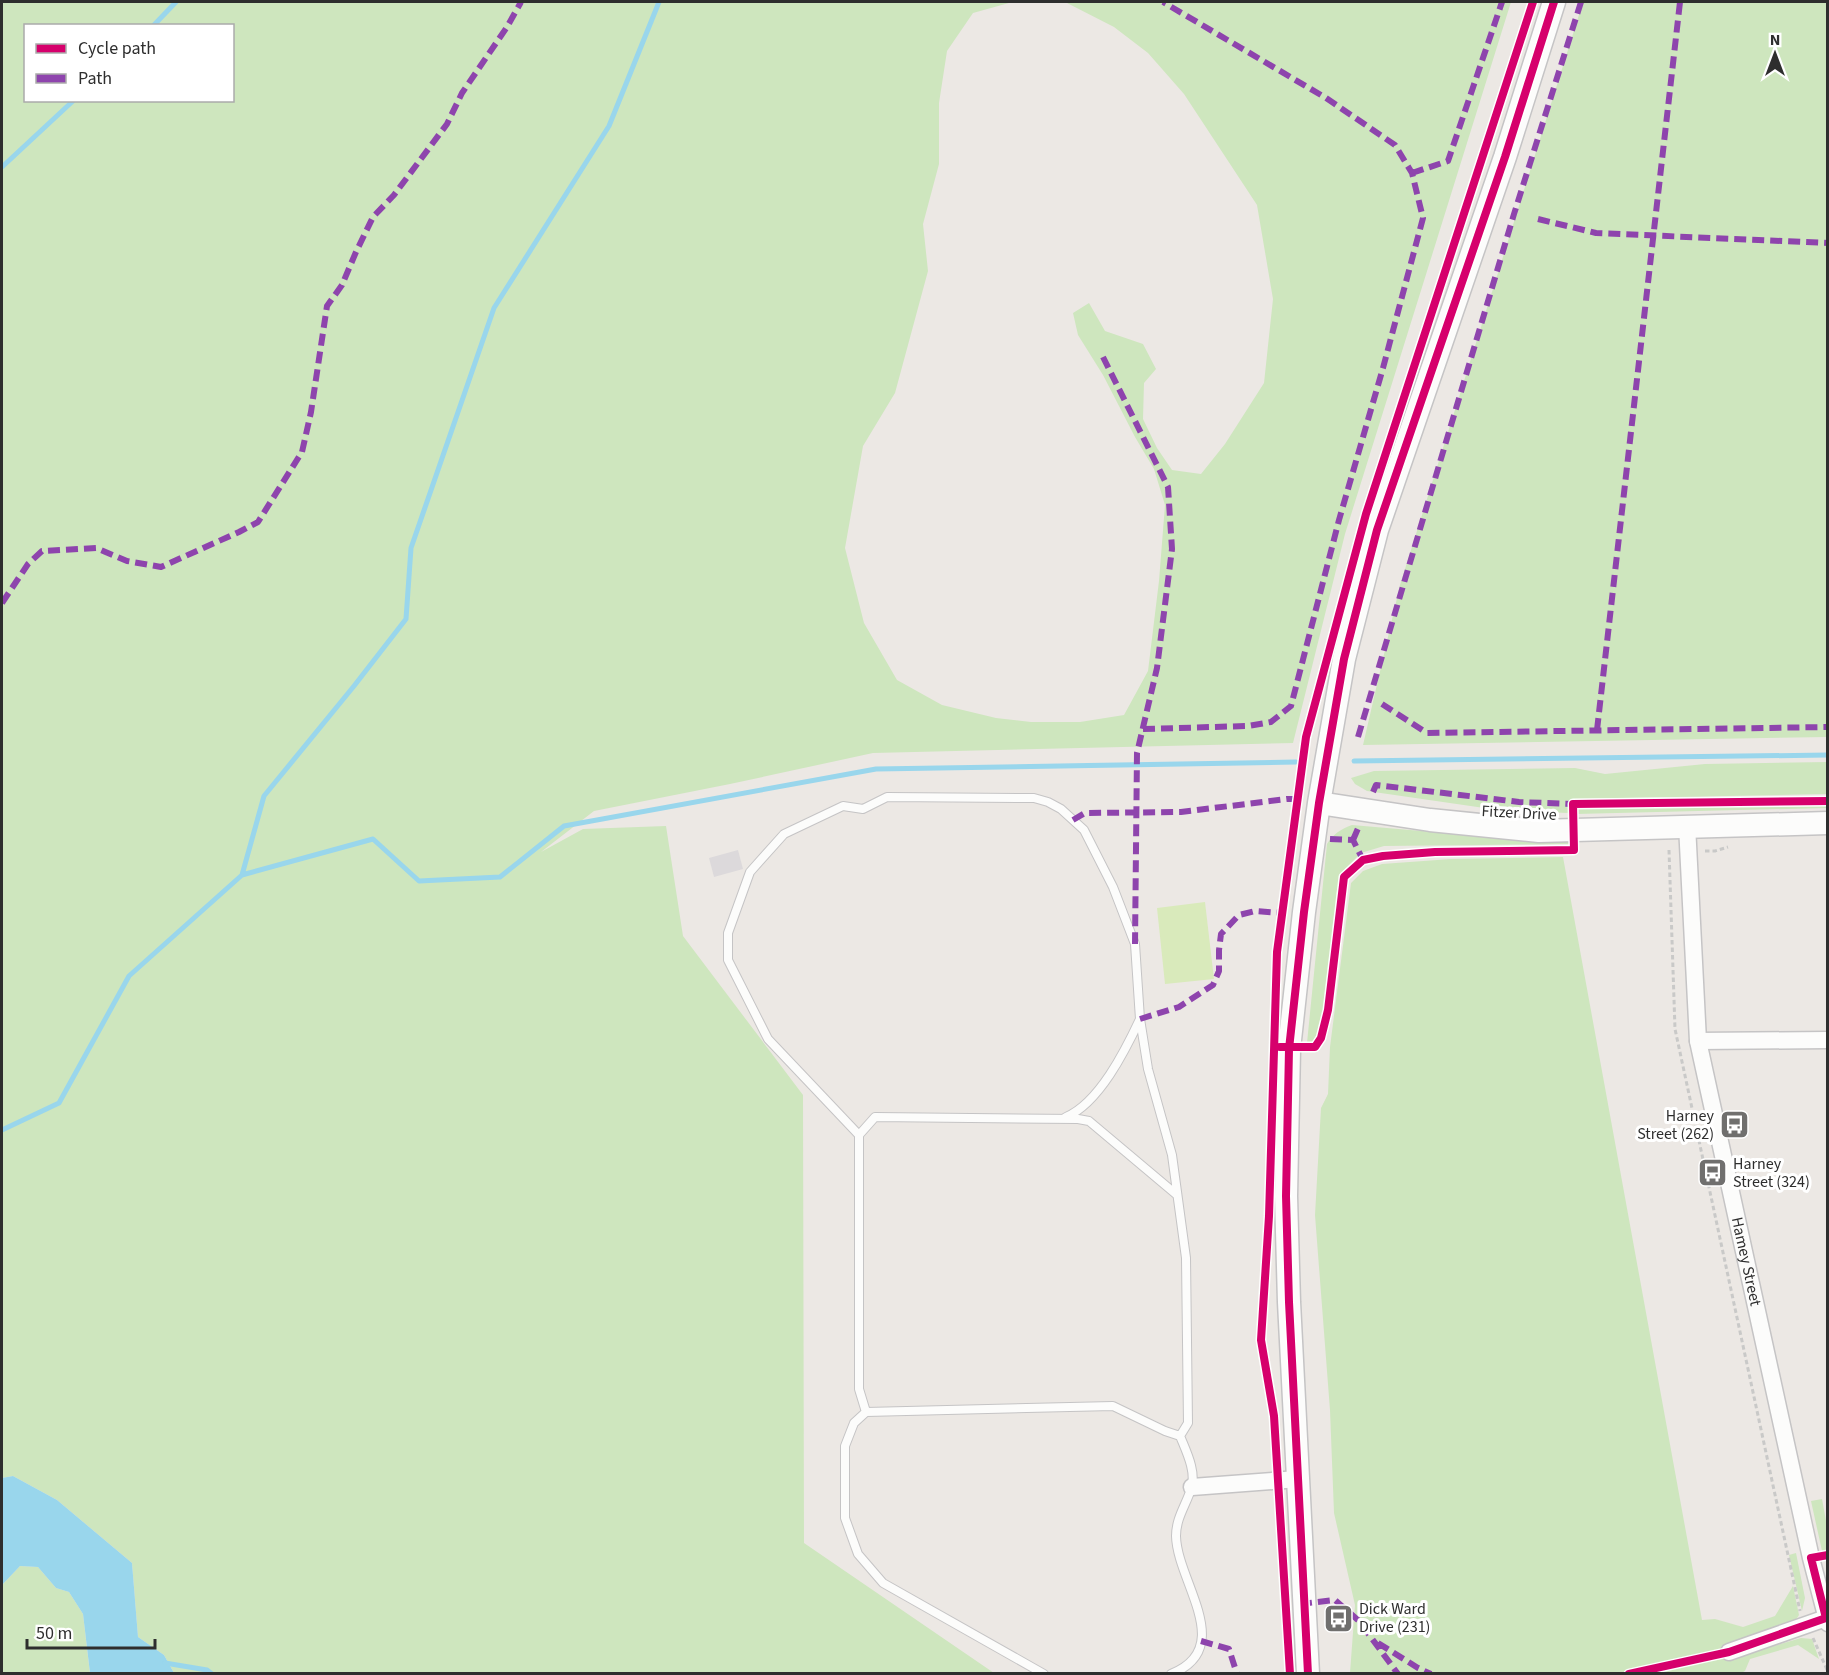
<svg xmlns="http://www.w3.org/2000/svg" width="1829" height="1675" font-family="'Source Sans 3',sans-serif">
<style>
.industrial{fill:#dcd9db}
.green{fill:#cee6be;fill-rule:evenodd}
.pitch{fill:#d9eabb}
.water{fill:#99d6ec}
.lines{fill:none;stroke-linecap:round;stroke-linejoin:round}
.stream{stroke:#99d6ec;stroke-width:5}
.lane-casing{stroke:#c5c4c5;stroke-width:10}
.street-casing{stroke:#c5c4c5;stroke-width:19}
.secondary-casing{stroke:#c5c4c5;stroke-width:25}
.path{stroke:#c9c9c8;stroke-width:3;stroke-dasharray:4.5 3;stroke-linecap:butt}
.lane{stroke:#fcfcfb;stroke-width:8}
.street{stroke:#fcfcfb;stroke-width:16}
.secondary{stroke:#fcfcfb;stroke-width:22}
.quiet{stroke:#8e44ad;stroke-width:6;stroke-dasharray:12 6;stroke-linecap:butt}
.cycleway-casing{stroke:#fff;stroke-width:11}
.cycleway{stroke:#d6006c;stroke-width:8}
.labels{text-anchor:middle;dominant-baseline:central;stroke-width:6;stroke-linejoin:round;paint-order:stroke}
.street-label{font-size:16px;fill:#2e2e2e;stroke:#fff}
.poi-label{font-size:16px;fill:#2e2e2e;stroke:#fff;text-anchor:start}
</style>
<rect width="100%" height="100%" fill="#ece8e4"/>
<path class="industrial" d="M738 850 743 869 714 877 709 858Z"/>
<path class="green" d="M2 2H1511L1345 534 1293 743 873 753 730 784 594 811 541 852 583 829 666 826 683 936 803 1095 804 1543 994 1673H174L164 1655 138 1637 132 1563 57 1500 13 1476 2 1478ZM1009 3H1067L1114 27 1148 53 1184 94 1257 205 1273 299 1264 383 1225 444 1201 474 1172 470 1157 448 1143 419 1144 383 1156 369 1143 344 1105 331 1089 303 1073 313 1078 335 1103 375 1135 437 1154 469 1165 505 1159 581 1148 671 1124 715 1080 722H1031L996 718 942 705 897 680 864 623 845 548 863 446 895 393 928 271 923 224 939 164V103L947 51 973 13ZM26 26H232V100H26Z
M1583 2H1827V737L1363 745 1400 585Z
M1828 762 1827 794 1572 799 1569 802V813L1505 811 1367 791 1355 784 1351 778 1374 771 1575 768 1605 774 1705 764Z
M1827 800V808L1576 814V806Z
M1352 825 1538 841H1569V844L1384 846 1361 853 1345 869 1337 890 1329 991 1316 1038 1314 1041 1307 1043 1327 844C1333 834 1341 829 1352 825Z
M1563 857 1702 1620 1715 1619 1743 1627 1775 1616 1793 1586 1799 1615 1795 1621 1747 1637 1753 1652 1801 1638 1812 1639 1819 1659 1798 1645 1750 1659 1745 1671 1741 1673H1350L1355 1605 1334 1513 1330 1410 1315 1215 1321 1108 1328 1094 1330 1047 1351 883 1363 871 1382 864 1451 859Z
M1822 1499 1827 1526 1828 1550 1822 1551 1811 1501Z
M1796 1553 1805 1598 1802 1611 1789 1555Z
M20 1566 38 1567 56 1588 69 1592 83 1614 90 1674H2V1585Z"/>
<path class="pitch" d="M1205 902 1214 979 1165 984 1157 908Z"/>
<path class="water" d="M13 1476 57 1500 132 1563 138 1637 164 1655 174 1673H90L83 1614 69 1592 56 1588 38 1567 20 1566 2 1585V1478Z"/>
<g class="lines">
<path class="stream" d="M153 26 176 2
M2 167 74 100
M1354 761 1828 755
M242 875 373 839 419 881 500 877 564 826 876 769 1296 762
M2 1130 59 1103 129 976 242 875 264 796 354 686 406 619 411 548 494 308 609 126 659 2
M165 1663 207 1670 212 1674"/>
<defs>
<path id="lane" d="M1066 1117C1099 1103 1125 1051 1140 1019
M859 1135 768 1039 728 960V933L750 872 784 834 843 806 863 809 887 797 1034 798 1048 802 1061 809 1084 830 1113 887 1135 944 1140 1019 1148 1069 1172 1155 1186 1258 1188 1423 1180 1436 1165 1431 1113 1406 866 1412 854 1423 845 1446V1518L858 1554 883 1583 1044 1674
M866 1412 859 1389V1135L875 1117 1078 1119 1089 1121 1177 1195
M1171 1674C1237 1648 1177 1582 1176 1536 1176 1518 1186 1505 1191 1489 1197 1472 1186 1451 1180 1436"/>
<g id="street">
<path id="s1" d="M1687 825 1698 1041 1811 1558 1828 1623"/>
<path d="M1698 1041 1828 1040"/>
<path d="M1192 1487 1298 1479"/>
<path d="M1729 1652 1826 1618"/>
</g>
<path id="secondary" d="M1319 803 1430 820 1539 831 1828 823
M1308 1674 1289 1302 1286 1196 1289 1049 1304 912 1319 803 1344 659 1377 530 1505 157 1554 2"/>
</defs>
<use href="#lane" class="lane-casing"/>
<use href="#street" class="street-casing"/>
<use href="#secondary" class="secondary-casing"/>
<path class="path" d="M1669 850 1675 1029 1800 1611
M1705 851H1715L1728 847
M1813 1638 1828 1672"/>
<use href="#lane" class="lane"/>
<use href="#street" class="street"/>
<use href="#secondary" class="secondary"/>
<path class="quiet" d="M1412 173 1448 161 1502 2
M1538 219 1596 233 1828 243
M1103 357 1168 487 1172 549 1157 668 1137 753 1135 944
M2 603 28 564 42 551 96 548 127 561 161 567 239 532 258 522 302 452 311 412 327 306 342 285 356 252 373 217 394 195 447 124 462 93 507 27 521 2
M1382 704 1427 733 1828 727
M1143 729 1248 726 1271 722 1291 706 1339 520 1383 368 1423 218 1412 173 1395 145 1326 98 1163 2
M1597 730 1680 2
M1358 737 1514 214 1581 2
M1373 792 1376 785 1519 802 1573 804
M1073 820 1085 813 1181 812 1287 799H1297
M1330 839 1353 840 1363 860
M1353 840 1359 826
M1140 1019 1179 1007 1213 985 1219 971V950L1221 934 1239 915 1255 911 1282 913
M1300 1604 1335 1600 1359 1621 1398 1674
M1201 1641 1229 1649 1237 1674
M1378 1643 1418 1668 1431 1674"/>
<defs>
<path id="cycleway" d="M1280 1047H1315L1321 1038 1328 1010 1344 877 1363 860 1383 856 1435 852 1574 850 1573 804 1828 801
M1290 1674 1274 1416 1261 1340 1269 1216 1277 952 1306 737 1366 514 1533 2
M1308 1674 1289 1302 1286 1196 1289 1049 1304 912 1319 803 1344 659 1377 530 1505 157 1554 2
M1629 1674 1729 1652 1826 1618 1811 1558 1828 1555"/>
</defs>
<use href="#cycleway" class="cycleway-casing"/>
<use href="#cycleway" class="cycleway"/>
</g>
<defs>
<symbol id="bus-square" viewBox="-11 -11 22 22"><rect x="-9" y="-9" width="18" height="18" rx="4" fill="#706f6e" stroke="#fff"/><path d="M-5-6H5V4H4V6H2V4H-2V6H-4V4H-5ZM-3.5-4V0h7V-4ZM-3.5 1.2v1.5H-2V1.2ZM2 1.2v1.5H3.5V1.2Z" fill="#fff"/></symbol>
</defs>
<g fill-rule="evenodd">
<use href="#bus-square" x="1718" y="1108" width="33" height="33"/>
<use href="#bus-square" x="1696" y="1156" width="33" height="33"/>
<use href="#bus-square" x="1322" y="1602" width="33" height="33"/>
</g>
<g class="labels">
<g class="street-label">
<text transform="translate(1519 813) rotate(3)">Fitzer Drive</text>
<text stroke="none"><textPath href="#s1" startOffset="442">Hamey Street</textPath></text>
</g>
<g class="poi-label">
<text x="1714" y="1116" text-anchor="end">Harney<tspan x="1714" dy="18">Street (262)</tspan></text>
<text x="1733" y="1164">Harney<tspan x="1733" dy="18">Street (324)</tspan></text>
<text x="1359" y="1609">Dick Ward<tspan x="1359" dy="18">Drive (231)</tspan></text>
</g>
</g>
<rect width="1829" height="1675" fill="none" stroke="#2e2e2e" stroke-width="6"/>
<rect x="24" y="24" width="210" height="78" fill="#ffffff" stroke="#ababab" stroke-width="1.5"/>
<rect x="36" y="44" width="30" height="9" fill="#d6006c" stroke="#ababab" stroke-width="1.5"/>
<text x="78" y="54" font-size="18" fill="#2e2e2e">Cycle path</text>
<rect x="36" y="74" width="30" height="9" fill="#8e44ad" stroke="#ababab" stroke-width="1.5"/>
<text x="78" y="84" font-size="18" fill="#2e2e2e">Path</text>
<g transform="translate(1775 54)" stroke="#ffffff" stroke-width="4.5" paint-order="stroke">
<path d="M0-4.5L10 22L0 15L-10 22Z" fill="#2e2e2e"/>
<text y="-9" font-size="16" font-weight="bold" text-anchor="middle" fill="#2e2e2e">N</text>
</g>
<path d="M27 1639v9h128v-9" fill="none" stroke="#2e2e2e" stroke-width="3"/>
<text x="36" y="1639" font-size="18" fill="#2e2e2e" stroke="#ffffff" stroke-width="4.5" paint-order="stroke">50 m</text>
</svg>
